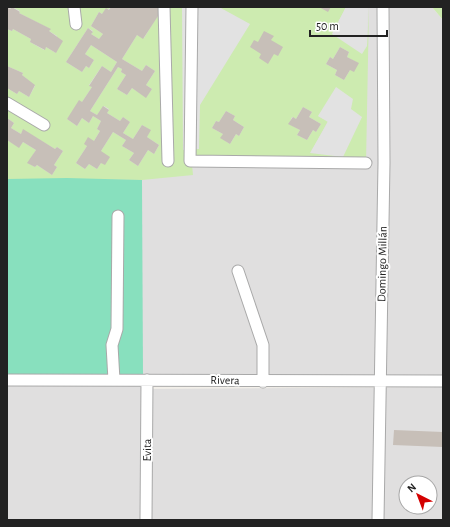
<svg xmlns="http://www.w3.org/2000/svg" width="450" height="527" font-family="'Alegreya Sans',sans-serif">
<style>
.residential{fill:#e0dfdf;fill-rule:evenodd}
.grass{fill:#cdebb0;fill-rule:evenodd}
.pitch{fill:#88e0be}
.parking{fill:#e2e2e2}
.building{fill:#c7bfb8}
.lines{fill:none;stroke-linecap:round;stroke-linejoin:round}
.minor-casing{stroke:#a9a9a9;stroke-width:13}
.minor{stroke:#fff;stroke-width:11}
.labels{text-anchor:middle;dominant-baseline:central;stroke-width:4;stroke-linejoin:round;paint-order:stroke}
.street-label{font-size:12px;fill:#222;stroke:#fff}
</style>
<rect width="100%" height="100%" fill="#f2efe9"/>
<path class="residential" d="M7 7H380L387 177 389 7H432L443 20V375L143 377V389L443 387V520H7ZM406 483H430V507H406Z"/>
<path class="grass" d="M12 7H111L102 14 99 12 91 26 103 34 99 39 91 34 93 31 88 28 66 62 82 72 86 66 89 68 94 60 85 54 91 45 117 62 111 72 102 66 89 85 92 87 82 102 67 119 77 126 82 118 89 123 93 116 101 121 97 129 100 131 94 141 87 146 76 163 85 169 89 164 97 169 101 163V151L113 132 126 140 122 146 134 153 129 160 138 166 148 150 154 154 159 145 147 137 150 130 142 125 133 139 123 133 130 122 123 117 120 121 107 113 109 109 104 106 97 115 90 111 118 67 122 69 121 72 126 75 117 89 127 95 132 88 146 97 152 89 146 85 155 71 146 65 142 71 122 59 137 35 144 38 163 7H346L332 34 367 46 369 7 366 163 192 165 193 175 142 180 7 179V140L19 147 23 142 36 150 28 163 35 167 37 165 52 175 57 167 54 165 63 151 57 147 55 149 23 130 21 134 11 128 14 123 7 118V88L17 94 19 91 29 97 35 86 22 75 23 73 7 66V29L12 31 13 29 31 39 30 42 44 50 46 47 56 53 57 36 49 31 50 29 19 13 20 11ZM340 47 349 52 347 57 358 63 350 70 344 80 335 75 337 70 326 64 330 57 333 59ZM303 107 312 112 309 117 321 124 316 132 313 130 307 140 297 135 300 130 289 124 292 117 296 119ZM226 111 235 116 233 120 244 127 239 136 236 134 230 144 221 138 223 134 212 128 216 121 219 122ZM318 116 362 117 311 152 328 121Z
M432 7H443V20Z"/>
<path class="pitch" d="M67 178 142 180 143 377 7 376V179Z"/>
<path class="parking" d="M182 7H219L250 24 200 105 199 149 183 150Z
M346 7H368L367 46 362 54 332 34Z
M336 87 353 99 351 109 362 117 343 157 310 153 328 122 318 116Z"/>
<path class="building" d="M7 7 10 9 12 7 20 12 19 13 51 29 49 31 63 41 56 53 46 47 45 50 30 42 31 39 13 29 12 31 7 29Z
M111 7H164L143 39 137 35 122 59 142 71 146 65 155 71 146 85 152 89 146 98 132 88 127 95 117 89 126 75 121 72 122 69 118 67 90 111 97 115 103 106 109 110 107 113 120 121 123 117 130 122 123 133 133 139 142 125 151 130 147 137 159 145 154 154 148 150 138 166 129 160 134 153 122 146 126 140 113 132 101 151 110 157 105 165 101 163 97 169 89 164 85 169 76 163 87 146 84 144 88 137 94 141 100 131 97 129 101 121 93 116 89 123 82 118 77 126 67 119 79 100 82 102 92 87 89 86 102 66 111 72 117 62 91 45 85 54 94 60 89 68 86 66 82 72 66 62 88 28 93 32 91 34 99 39 103 34 91 26 99 12 102 14 106 8 109 10Z
M319 7H331L328 12Z
M264 31 274 36 271 40 283 47 278 56 274 54 268 64 259 58 261 54 250 47 254 40 258 42Z
M340 47 349 52 347 57 359 63 354 72 350 70 344 80 335 75 337 70 326 64 330 57 333 59Z
M7 66 23 73 22 75 35 85 29 97 19 91 17 94 7 88Z
M303 107 312 112 309 117 321 124 316 132 313 130 307 140 297 135 300 130 288 124 293 117 296 119Z
M226 111 235 116 233 120 244 127 239 136 236 134 230 144 220 138 223 134 212 128 216 121 219 122Z
M7 118 14 123 11 128 21 134 23 129 55 149 57 147 63 151 54 165 57 167 52 175 37 165 35 167 27 163 36 150 23 142 19 148 7 140Z
M394 430 443 432V447L393 445Z"/>
<g class="lines">
<defs>
<path id="minor" d="M74 7 76 24
M164 7 168 161
M192 7 190 161 366 163
M7 103 44 125
M238 271 263 345V382
M7 380 443 381
M114 380 112 345 117 329 118 216
M146 520 147 380
M378 520 384 163 383 7"/>
</defs>
<use href="#minor" class="minor-casing"/>
<use href="#minor" class="minor"/>
</g>
<g class="labels">
<g class="street-label">
<text transform="translate(382 264) rotate(-89)">Domingo Millán</text>
<text transform="translate(225 380) rotate(1)">Rivera</text>
<text transform="translate(147 450) rotate(-89)">Evita</text>
</g>
</g>
<rect width="450" height="527" fill="none" stroke="#222222" stroke-width="16"/>
<g transform="translate(418 495) rotate(318)"><circle r="19" fill="#ffffff" stroke="#a7a7a7"/>
<path d="M0-3L7 15L0 10L-7 15Z" fill="#d40000"/>
<text y="-6" font-size="11" font-weight="bold" text-anchor="middle" fill="#222222">N</text>
</g>
<path d="M310 30v6h77v-6" fill="none" stroke="#222222" stroke-width="2"/>
<text x="316" y="30" font-size="12" fill="#222222" stroke="#ffffff" stroke-width="3" paint-order="stroke">50 m</text>
</svg>
